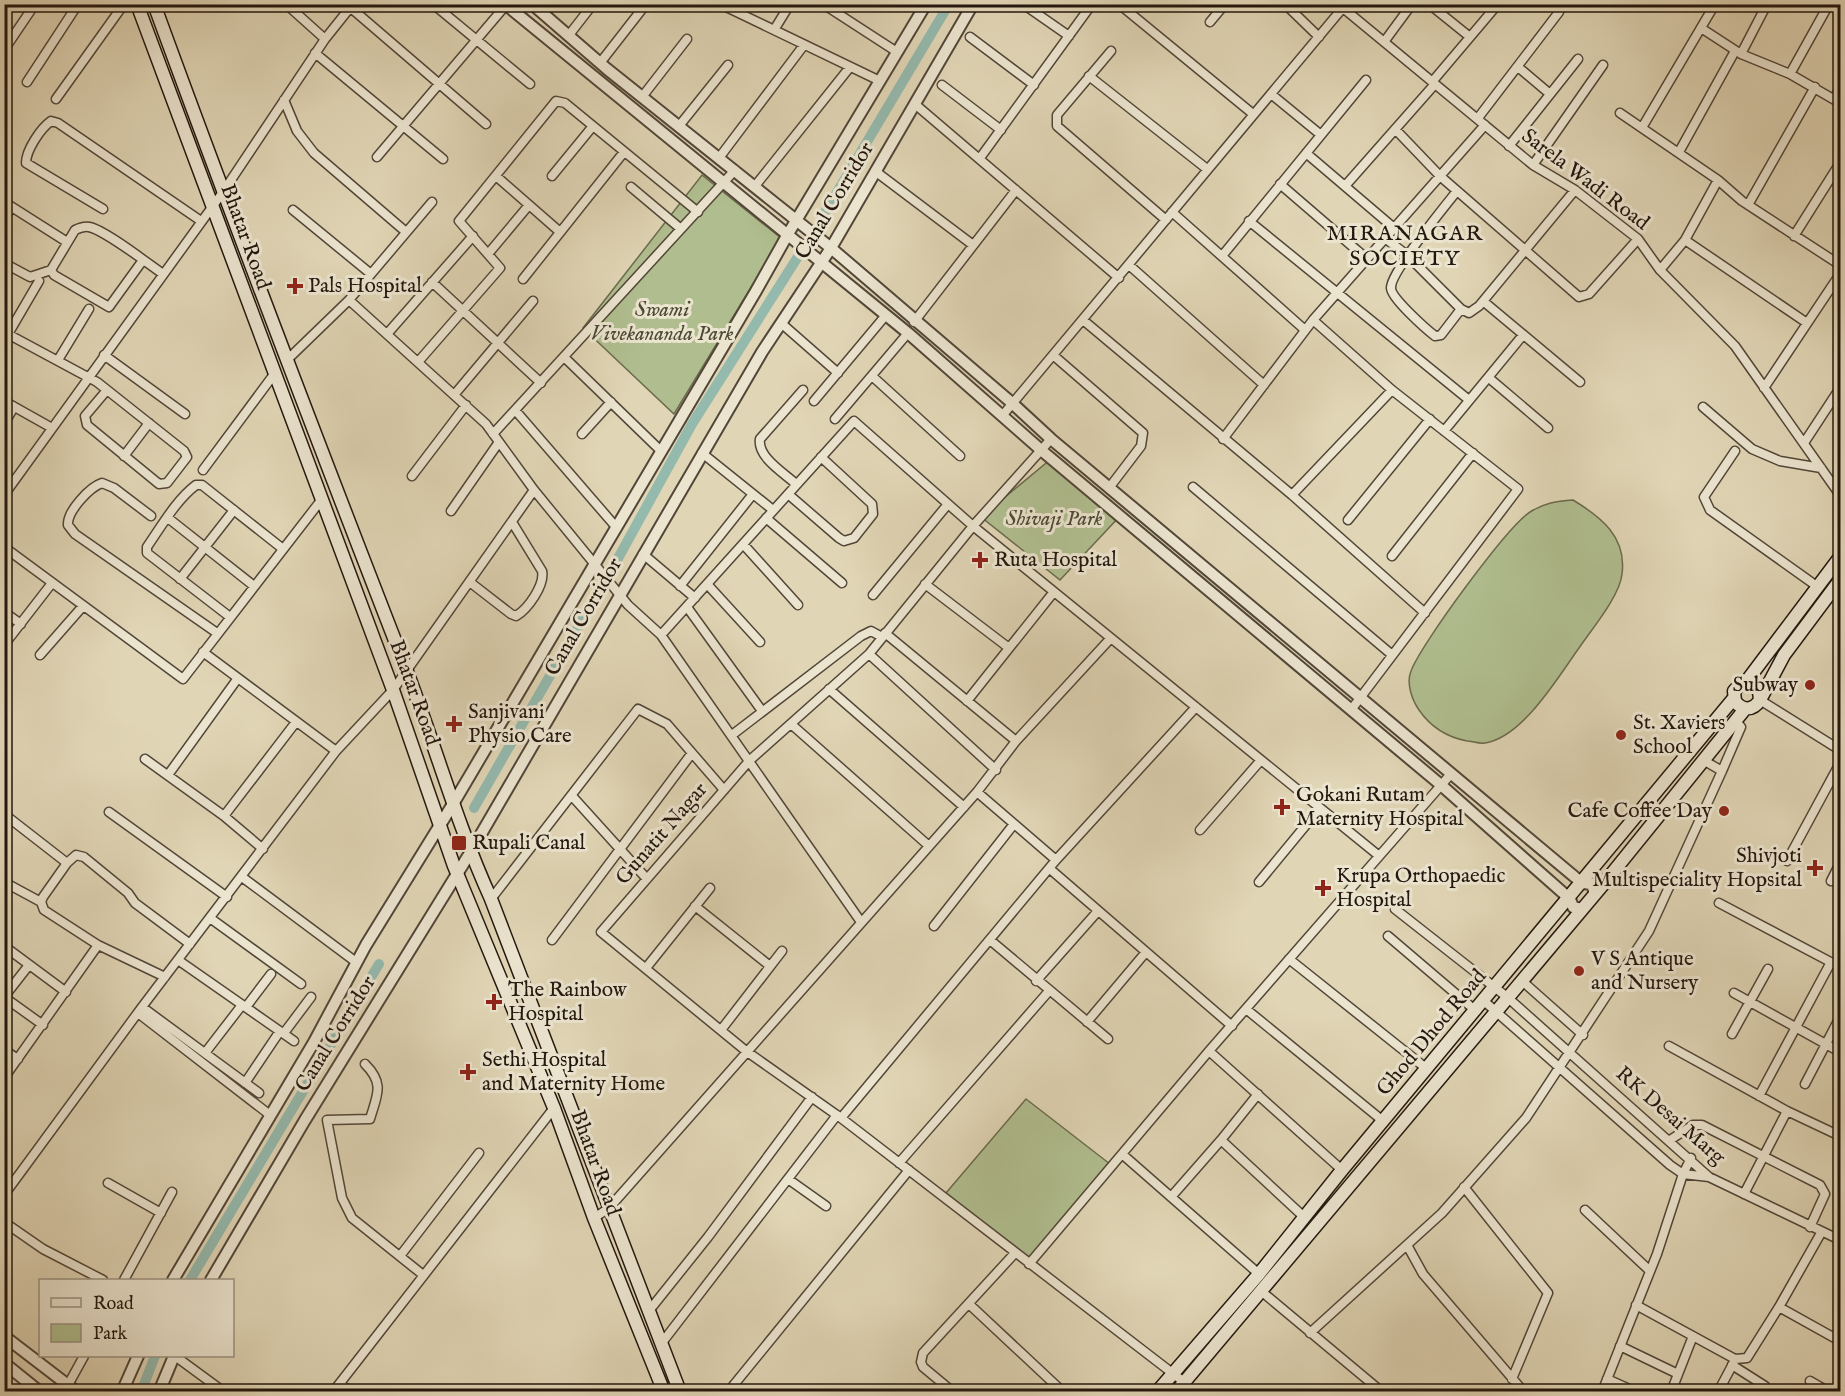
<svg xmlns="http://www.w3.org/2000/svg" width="1845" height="1396" font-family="'IM FELL English',serif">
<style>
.green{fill:#b0be8f;stroke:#6a6a4e;stroke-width:1.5}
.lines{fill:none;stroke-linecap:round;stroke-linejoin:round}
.canal{stroke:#94b9ad;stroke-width:10}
.minor-casing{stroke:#524638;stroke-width:11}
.tertiary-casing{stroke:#524638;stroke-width:14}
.secondary-casing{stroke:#23170e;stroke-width:15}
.minor{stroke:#ebe4cf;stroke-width:8}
.tertiary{stroke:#ebe4cf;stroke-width:10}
.secondary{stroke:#ebe4cf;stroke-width:12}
.poi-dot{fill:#8f2418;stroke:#ebe4cf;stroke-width:2}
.labels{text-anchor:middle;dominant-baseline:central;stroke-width:6;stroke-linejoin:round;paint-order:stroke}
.street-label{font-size:21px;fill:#23170e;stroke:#ebe4cf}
.poi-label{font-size:21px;fill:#23170e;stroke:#ebe4cf;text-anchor:start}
.park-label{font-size:21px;font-style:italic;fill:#4d4935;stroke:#ebe4cf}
.neighbourhood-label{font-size:22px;letter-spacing:1.5px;fill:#23170e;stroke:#ebe4cf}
</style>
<rect width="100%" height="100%" fill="#e0d5b5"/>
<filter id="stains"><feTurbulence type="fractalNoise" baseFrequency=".00333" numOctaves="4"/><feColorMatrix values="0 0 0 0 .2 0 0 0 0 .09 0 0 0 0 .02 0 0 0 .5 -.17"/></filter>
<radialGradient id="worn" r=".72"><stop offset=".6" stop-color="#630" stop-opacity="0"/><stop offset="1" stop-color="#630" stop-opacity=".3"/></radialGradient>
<path class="green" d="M702 175 781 238 674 414 583 328Z
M1051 459 1120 516 1060 580 981 517Z
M1573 500C1601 517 1627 537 1622 574 1620 596 1591 630 1579 648 1558 677 1523 737 1485 743 1479 744 1472 741 1467 741 1446 737 1430 726 1419 710 1412 700 1406 683 1411 671 1421 644 1507 527 1530 512 1544 503 1557 501 1573 500Z
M1026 1099 1110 1164 1029 1258 946 1193Z"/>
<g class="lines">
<path class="canal" d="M821 219 949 4
M616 562 692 424 799 255
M474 808 594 599
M190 1280 379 964
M141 1392 155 1356"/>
<defs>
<path id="minor" d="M286 4 325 39
M433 4 530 84
M720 4 880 81
M823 4 897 52
M1023 4 1069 36
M1119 4 1253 114
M1285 4 1319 37
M1429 4 1470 37
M351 8 486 124
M1343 8 1533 165 1575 190 1638 239 1660 270 1735 346 1840 495
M1210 22 1225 4
M1701 28 1741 54 1790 74 1840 103
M774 30 790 4
M569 35 593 4
M970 37 1034 85
M1384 42 1412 4
M4 50 35 4
M1111 51 1057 115V126L1166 220
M315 53 443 159
M1741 54 1767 4
M600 63 646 4
M1518 67 1550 94
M1790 74 1829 4
M1089 76 1207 169
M27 82 78 4
M1432 82 1498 4
M942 85 1001 130
M1271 94 1321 135
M642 97 687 39
M56 99 124 4
M1834 99 1840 88
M284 100 297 131 314 153 406 232
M916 105 1119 278
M1620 113 1718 180 1742 201 1840 265
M1478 118 1559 12
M679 126 728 65
M1643 126 1715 4
M1395 129 1440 176 1579 297 1589 294 1638 239
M1509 146 1578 59
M1679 152 1735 51
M1306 153 1394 228
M377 157 506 5
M719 158 804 45
M980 158 1092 4
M1533 165 1603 65
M875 171 973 245
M496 176 560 232
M552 176 593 126
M1280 184 1367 259
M755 186 850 67
M1345 186 1435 84
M631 187 681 229
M1457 191C1445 206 1390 273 1391 288 1391 298 1426 329 1435 336L1441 335 1461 309
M4 202 67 242
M1748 205 1815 87
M103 209 26 163C26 150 41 128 51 121L58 123 201 221
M293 210 371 274
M1172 212 1305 330
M4 219 12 207
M1249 221 1469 400
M1794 236 1840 163
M1385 238 1408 256 1461 309 1469 313 1479 306 1575 190
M1685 240 1807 323
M488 254 529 205
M1222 256 1366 80
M143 260 109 307 54 275 51 270 75 230C79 228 84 226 89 227 105 230 147 263 163 274
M4 263 30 277 51 270
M1129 265 1264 385
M1660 270 1685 240 1718 180
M523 279 624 152
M432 282 541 383
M349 300 432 202
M1483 301 1580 382
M1083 320 1292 495 1425 613
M1313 320 1392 390 1518 489 1351 710
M914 322 1016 190
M781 323 838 373
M4 332 97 382 184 451 187 457 167 483 159 484 87 425 85 416 107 390
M387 334 473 236
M4 341 39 281
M104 355 185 414
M1053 355 1143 433 1141 446 1109 488
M564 357 661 451
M58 360 89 309
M287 360 349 300 486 424 534 490 628 605 661 635 861 922
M418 362 500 268 459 221 556 101 565 103 698 212
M872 376 960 456
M1489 378 1548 428
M1764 388 1840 274
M454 395 533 301
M4 401 52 428
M814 401 886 315
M1703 407 1752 449 1780 461 1821 468
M515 410 616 527
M1002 416 1346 4
M835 419 908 333
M4 424 14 407
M1444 431 1523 335
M493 434 735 170
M582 434 611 402
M1051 439 973 526 869 654 750 760 601 932 746 1051 841 1118 1184 1382
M1223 439 1313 320 1485 125
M1804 443 1840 388
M1735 451 1704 497 1710 510 1818 587
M702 453 773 510
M124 456 149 423
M203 470 275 373
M412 476 466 405
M796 484C784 473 757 457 760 439L803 390
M1193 487 1391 654
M788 494 839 538 844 541 854 538 873 514 872 504 821 457
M4 495 223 192 325 39 353 4
M1292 495 1392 390
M451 511 499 442
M151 516 114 488 102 483C90 487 67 511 68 525L75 534 217 633
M168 518 254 586
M766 518 842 583
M1348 520 1430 419
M743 544 798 605
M4 547 183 679 322 499
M643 554 695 598
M1392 556 1473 453
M180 579 234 510
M471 583 511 614 516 616C528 609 545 585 542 571L512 522
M707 584 760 642
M925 584 1009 648
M680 586 753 494
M873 595 948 504
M687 607 762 711
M4 612 21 624
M230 617 147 553V547C161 527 176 500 196 485H202L283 549
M885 633 1016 741
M661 635 854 421 973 526 1378 855
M4 645 52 583
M203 652 336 751
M869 654 996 770
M40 655 83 606
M829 689 964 807
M1760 700 1840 750
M967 701 1053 593
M791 724 929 846
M732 735 861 636 871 631 882 637
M145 759 224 816 263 849
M1722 771 1741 727 1736 721
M168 775 238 678
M977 792 1056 860
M572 796 647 879
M109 812 227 897
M4 814 67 863
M224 816 296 722
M1200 830 1261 760
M1787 861 1840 763
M1050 869 1232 1026
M242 877 356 962
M1831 881 1840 863
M4 882 41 902
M1259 882 1320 808
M491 899 638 709 667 724 724 790
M1719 903 1840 967
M695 906 770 966
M1395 909 1507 997 1709 1177 1840 1240
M210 918 301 984
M934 926 1014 824
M1388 936 1476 1011
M552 940 692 753
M990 940 1108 1039
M4 946 66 992
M1289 959 1427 1069
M178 960 294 1041
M646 968 710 888
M165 977 98 945 44 910 41 902 43 897 67 863 76 855 84 857 128 893 135 903 190 944
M1521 980 1583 1035
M1036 981 1098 911
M1734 993 1840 1052
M4 997 43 1025
M4 997 29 965
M1484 1001 1670 1165 1683 1174 1709 1177
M142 1007 259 1093
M246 1007 271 974
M1246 1009 1383 1121
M138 1013 270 1115
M1087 1022 1146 952
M721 1030 782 951
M284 1033 311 997
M1732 1034 1768 969
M1669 1046 1787 1111 1840 1136
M4 1050 18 1059
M1209 1051 1342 1170
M205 1053 242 1005
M365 1064C385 1084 377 1095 370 1119L327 1120 342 1198 352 1218 422 1274
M4 1078 98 945
M245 1083 280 1031
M1805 1084 1840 1017
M1258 1094 1221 1140 1304 1217
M1759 1096 1831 962
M841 1118 1056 860 1196 707
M1670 1140 1693 1125H1702L1820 1185 1825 1194 1810 1227
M1122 1154 1259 1274
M899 1163 1049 991
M788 1179 826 1206
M108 1183 161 1213
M1464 1187 1548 1293 1512 1379
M1744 1194 1787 1111
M4 1195 142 1007 336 751 393 690 534 490
M1171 1197 1221 1140
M1585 1210 1650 1271
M594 1218 609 1208 977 792 1016 741 1110 639
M4 1222 43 1249 103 1280
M1407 1245 1423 1274 1524 1392
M400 1256 479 1153
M1029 1264 1209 1051 1450 775
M124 1280 172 1192
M1261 1291 1382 1392
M970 1305 1063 1392
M1636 1305 1735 1359 1747 1358 1779 1307 1821 1233
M1779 1307 1840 1341
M648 1312 708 1237 812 1097
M1310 1333 1442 1213 1526 1118 1649 931 1722 771 1703 760
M661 1344 837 1115
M1620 1346 1678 1374
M175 1356 224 1392
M1732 1365 1765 1386 1768 1392
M1607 1379 1636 1392
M1810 1381 1829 1392
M340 1383 351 1392
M68 1385 84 1356
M333 1392 554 1108
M728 1392 909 1170
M953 1392 923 1367 921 1362 923 1353 1015 1253
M1602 1392 1657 1254 1683 1174 1691 1158
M1671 1392 1693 1336
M1718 1392 1735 1360"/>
<path id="tertiary" d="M505 4 908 333 1041 450 1441 785 1570 899 1573 907 1582 909
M532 4 607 69 831 248 1012 403 1051 439 1582 883 1592 884 1595 894
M173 1280 314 1042 366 945 453 804 756 291 788 234 926 4
M211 1280 305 1120 470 853 762 352 831 248 973 4
M4 1336 77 1392
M4 1363 40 1392
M122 1392 138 1356
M159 1392 174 1356"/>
<path id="secondary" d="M137 4 393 690 454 866 554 1108 594 1218 664 1392
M154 4C234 223 317 440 401 656 433 737 455 820 491 899L680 1392
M1746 682 1840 557
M1760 700 1759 691 1750 683H1742L1734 691 1735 701C1742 711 1753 711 1760 700L1784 655 1840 580
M1157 1392 1259 1274 1342 1170 1734 698
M1176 1392 1601 887 1745 709"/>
</defs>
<use href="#minor" class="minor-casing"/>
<use href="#tertiary" class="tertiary-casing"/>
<use href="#secondary" class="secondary-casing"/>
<use href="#minor" class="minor"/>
<use href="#tertiary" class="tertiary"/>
<use href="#secondary" class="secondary"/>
</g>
<g class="poi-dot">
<path d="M292 277h6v6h6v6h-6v6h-6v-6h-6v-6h6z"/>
<path d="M977 551h6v6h6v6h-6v6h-6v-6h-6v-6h6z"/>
<circle cx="1810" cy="685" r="6"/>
<path d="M451 715h6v6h6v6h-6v6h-6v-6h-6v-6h6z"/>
<circle cx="1621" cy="735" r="6"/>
<path d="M1279 798h6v6h6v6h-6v6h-6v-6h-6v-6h6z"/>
<circle cx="1724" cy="811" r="6"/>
<rect x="451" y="835" width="16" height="16" rx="3"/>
<path d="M1812 859h6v6h6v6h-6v6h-6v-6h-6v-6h6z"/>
<path d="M1320 879h6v6h6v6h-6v6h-6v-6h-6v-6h6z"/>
<circle cx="1579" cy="971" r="6"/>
<path d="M491 993h6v6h6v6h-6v6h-6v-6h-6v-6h6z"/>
<path d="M465 1063h6v6h6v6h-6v6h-6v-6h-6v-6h6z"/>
</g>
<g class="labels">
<g class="street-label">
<text transform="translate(1585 180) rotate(37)">Sarela Wadi Road</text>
<text transform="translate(835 201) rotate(-59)">Canal Corridor</text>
<text transform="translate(245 237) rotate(70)">Bhatar Road</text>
<text transform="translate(584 617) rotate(-60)">Canal Corridor</text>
<text transform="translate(414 693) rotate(70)">Bhatar Road</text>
<text transform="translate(662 834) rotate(-49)">Gunatit Nagar</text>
<text transform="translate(1432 1033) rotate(-50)">Ghod Dhod Road</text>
<text transform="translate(336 1034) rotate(-58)">Canal Corridor</text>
<text transform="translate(1670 1116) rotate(41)">RK Desai Marg</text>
<text transform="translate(595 1163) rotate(70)">Bhatar Road</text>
</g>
<g class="poi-label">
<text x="308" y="286">Pals Hospital</text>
<text x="994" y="560">Ruta Hospital</text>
<text x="1798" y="685" text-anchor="end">Subway</text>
<text x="468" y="712">Sanjivani<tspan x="468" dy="24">Physio Care</tspan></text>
<text x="1633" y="723">St. Xaviers<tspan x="1633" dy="24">School</tspan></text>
<text x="1296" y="795">Gokani Rutam<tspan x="1296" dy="24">Maternity Hospital</tspan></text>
<text x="1712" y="811" text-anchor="end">Cafe Coffee Day</text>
<text x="472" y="843">Rupali Canal</text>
<text x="1802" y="856" text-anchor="end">Shivjoti<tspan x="1802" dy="24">Multispeciality Hopsital</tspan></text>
<text x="1336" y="876">Krupa Orthopaedic<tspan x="1336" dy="24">Hospital</tspan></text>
<text x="1591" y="959">V S Antique<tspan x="1591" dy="24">and Nursery</tspan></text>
<text x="508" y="990">The Rainbow<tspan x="508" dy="24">Hospital</tspan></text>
<text x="482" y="1060">Sethi Hospital<tspan x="482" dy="24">and Maternity Home</tspan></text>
</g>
<g class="park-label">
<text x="662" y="310">Swami<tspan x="662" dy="24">Vivekananda Park</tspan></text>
<text x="1054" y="519">Shivaji Park</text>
</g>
<g class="neighbourhood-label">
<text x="1405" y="234">MIRANAGAR<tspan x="1405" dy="25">SOCIETY</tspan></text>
</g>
</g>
<rect width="1845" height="1396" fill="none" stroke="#e0d5b5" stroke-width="24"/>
<rect x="6" y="6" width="1833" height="1384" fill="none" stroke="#23170e" stroke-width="3"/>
<rect x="12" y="12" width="1821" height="1372" fill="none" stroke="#23170e" stroke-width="1.5"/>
<rect x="39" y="1279" width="195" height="78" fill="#ebe4cf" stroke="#9b9282" stroke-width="1.5"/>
<rect x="51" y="1298" width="30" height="9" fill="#ebe4cf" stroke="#9b9282" stroke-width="1.5"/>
<text x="93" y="1309" font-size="18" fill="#23170e">Road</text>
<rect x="51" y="1324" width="30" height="18" fill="#b0be8f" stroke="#9b9282" stroke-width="1.5"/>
<text x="93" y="1339" font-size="18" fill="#23170e">Park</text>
<rect width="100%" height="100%" filter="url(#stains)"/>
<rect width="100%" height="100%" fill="url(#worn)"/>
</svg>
